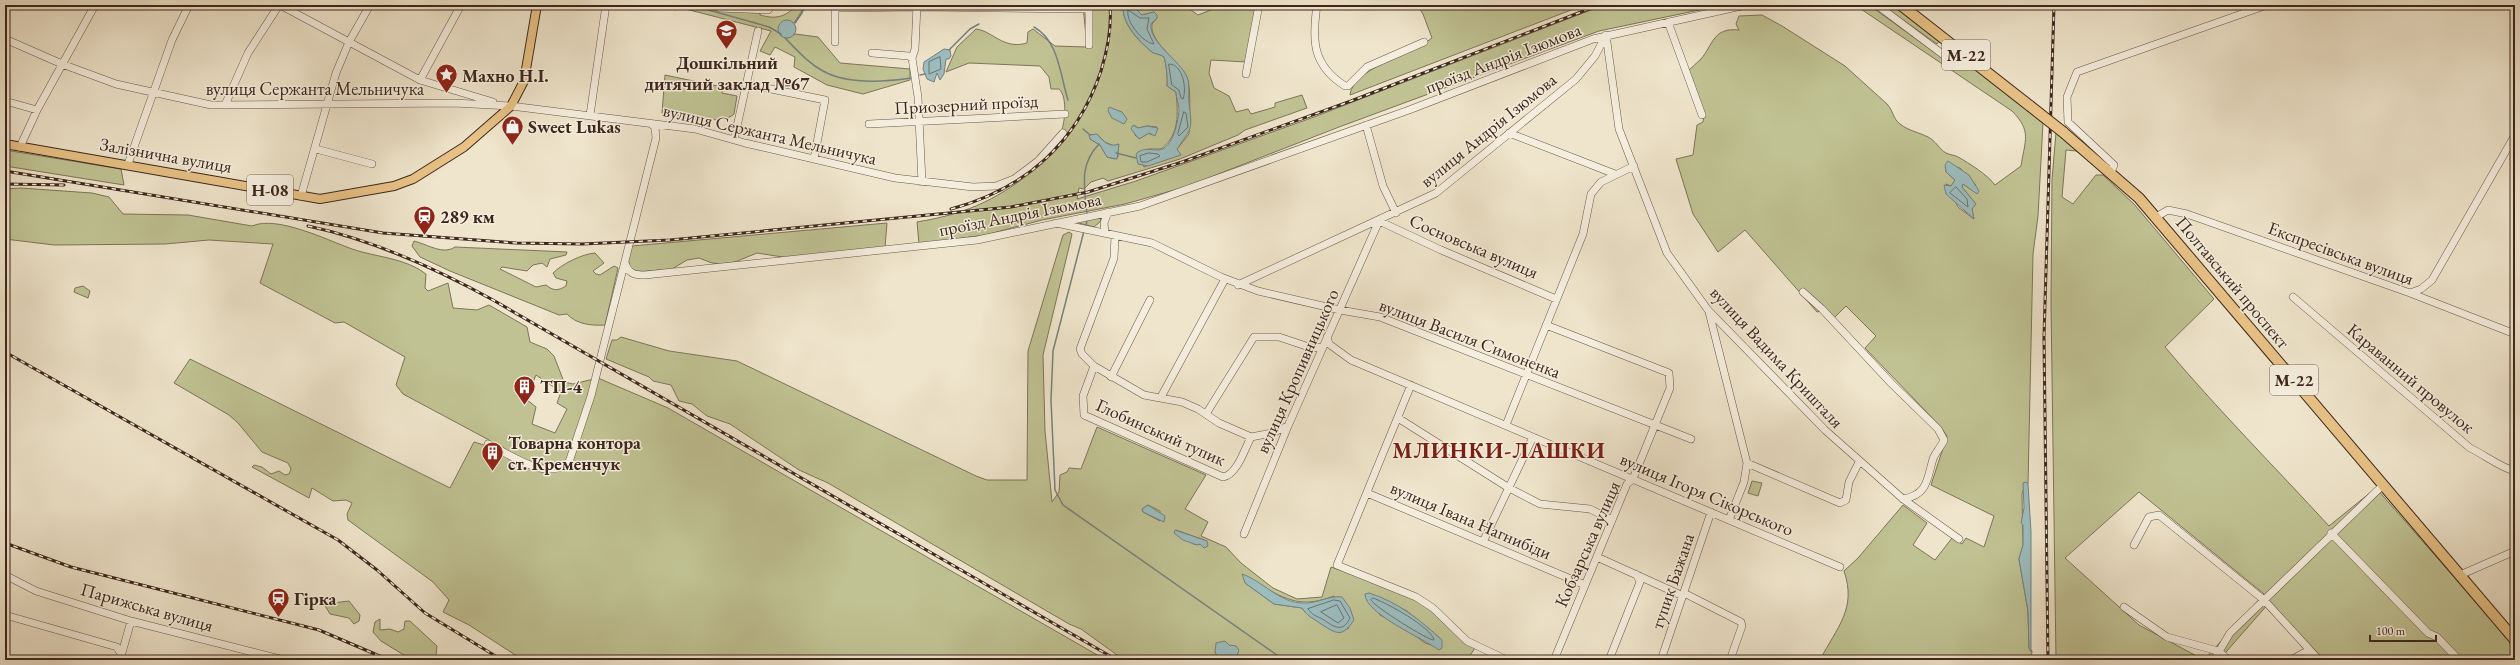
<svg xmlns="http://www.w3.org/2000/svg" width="2520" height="665" font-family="'EB Garamond',serif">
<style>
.green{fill:#c0c293;stroke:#7e7458;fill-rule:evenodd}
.water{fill:#9cbdbf;stroke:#76817e}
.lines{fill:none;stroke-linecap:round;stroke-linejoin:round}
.shore{stroke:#6c726e;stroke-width:1}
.stream{stroke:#76817e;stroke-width:1.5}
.minor-casing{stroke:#6a5648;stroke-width:8}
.major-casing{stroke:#3d261c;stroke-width:10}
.highway-casing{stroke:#3d261c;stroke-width:12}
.minor{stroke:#f5eede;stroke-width:7}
.major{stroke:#e8c286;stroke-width:8}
.highway{stroke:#e8c286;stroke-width:10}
.rail-casing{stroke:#3d261c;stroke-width:3}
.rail{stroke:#f5eede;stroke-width:1.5;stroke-dasharray:4.5;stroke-linecap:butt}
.highway-bridge-casing{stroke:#3d261c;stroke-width:12;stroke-linecap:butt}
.highway-bridge{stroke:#e8c286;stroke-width:10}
.labels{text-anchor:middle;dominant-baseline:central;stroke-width:3;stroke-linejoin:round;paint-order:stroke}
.shield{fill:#f5eede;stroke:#746256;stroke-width:1}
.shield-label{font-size:17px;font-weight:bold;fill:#3d261c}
.street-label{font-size:18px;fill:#3d261c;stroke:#f5eede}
.poi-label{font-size:18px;font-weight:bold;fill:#3d261c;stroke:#f5eede;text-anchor:start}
.district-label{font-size:22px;font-weight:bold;letter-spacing:1px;fill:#7a1f14;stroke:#f5eede}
</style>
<rect width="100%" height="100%" fill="#efe5cc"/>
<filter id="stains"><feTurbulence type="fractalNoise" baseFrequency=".005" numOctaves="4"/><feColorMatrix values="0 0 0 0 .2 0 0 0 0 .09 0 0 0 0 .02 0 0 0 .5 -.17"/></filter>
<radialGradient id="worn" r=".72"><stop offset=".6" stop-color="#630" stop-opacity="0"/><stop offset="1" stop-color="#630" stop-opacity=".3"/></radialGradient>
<path class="green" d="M652 5H718L760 13V15C775 19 784 18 796 6L803 9 794 23 791 22 780 33 781 36 788 38 795 34 818 37 840 63 910 69V80L863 94 827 85 794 67 795 57 775 47 770 55 760 51 771 31 678 7 676 10Z
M1083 5H1123C1122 24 1138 41 1152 52 1155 54 1160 54 1164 57 1166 63 1168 79 1167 86L1176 92C1178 113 1180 135 1161 149H1149L1138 152 1144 167 1177 153V149L1189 134C1189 120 1192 85 1186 75 1178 61 1149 41 1152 24L1157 18 1154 12 1142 15 1132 5H1184L1198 15 1221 6 1257 5 1246 62 1211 60 1209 73 1214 88 1229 96 1236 112 1248 109 1251 114 1275 107V103L1302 95 1307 108 1245 130 1238 135 1180 159 1108 181 1103 178 1091 182 1084 189 1079 188 1077 199 1136 181 1314 117 1604 5H1723L1599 31 1339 127 1185 187 1125 204 1042 220 985 235 919 244 917 222C971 213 1000 198 1043 163L1040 156C1046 150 1056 143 1060 135 1065 125 1068 97 1059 89H1051L1049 77 1040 66 969 63 946 72 957 47 976 29C993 31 1003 50 1027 43L1028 32 1033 29 1055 46 1087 47ZM1134 125 1138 128 1147 126 1157 127 1151 135 1149 133 1139 139 1135 135ZM1098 135 1105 142 1114 146 1118 144V157L1115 159 1107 157 1100 145 1090 139Z
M1417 5H1584L1350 95C1352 69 1413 53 1432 38L1423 14Z
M1855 5H1869L1941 57 1960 66 1978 69 2043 123 2038 216 2033 254 2028 484 2026 482 2022 494 2023 545 2019 559 2028 611 2029 648 2032 651 2031 660H1820C1837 627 1857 609 1844 571L1858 558 1903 505 1927 523 1913 545 1935 560 1952 538 1962 544 1966 538 1984 547 1994 516 1931 485 1947 436 1940 426 1865 348 1876 336 1846 306 1831 321 1821 311 1817 312 1745 230 1718 252 1693 214 1676 159 1693 155 1697 125 1703 122 1704 114 1689 70C1693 66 1697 63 1701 59 1713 45 1713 27 1739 30L1736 24 1739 16 1762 15 1782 26 1845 66 1887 104C1893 110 1893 119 1900 124 1909 131 1918 132 1928 137 1936 141 1939 149 1946 153 1950 155 1955 155 1958 157 1969 163 1989 176 1995 185L2021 166C2025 140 2032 131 2012 111ZM1946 164 1960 168 1976 185 1972 190 1963 184 1962 187 1974 202 1972 209 1974 219 1958 207 1946 184 1951 186 1955 180 1946 172Z
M1882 5H1895L1940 40 1937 44Z
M665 75 722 87V93L737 96 734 114C723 126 677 116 662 113Z
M2056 132 2098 165 2076 151 2066 150 2062 197 2073 204 2096 175H2103L2134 204 2214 299 2165 347C2217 409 2274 466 2329 526L2376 488 2515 647V660H2324L2269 603 2219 660H2056L2051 303 2052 180ZM2139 492 2264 594 2204 660 2139 625 2065 558Z
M5 150 121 169 124 185 5 166Z
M21 188 92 193 109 197 123 214 188 215 252 226C277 215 327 240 352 249 375 257 406 258 426 274L425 288 428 291 448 283 453 308 477 310 489 305 527 327 530 342 547 349 554 356 564 382 573 384 598 378 668 408 1106 660H523L469 625 443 612 449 600 433 582 348 520 347 514 352 503 346 500 333 501 312 488 309 498 252 467 254 465 262 467 271 474 279 471 285 475 289 474 291 469 288 463 262 452 238 423 229 415 174 383 190 359 450 488 474 442 487 446 489 440 403 394 396 385 405 357 344 322 335 323 260 283 273 244 209 240 165 244 54 245 5 239V189ZM536 375 561 392 557 403 567 409 555 433 532 424 536 407 526 399Z
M1100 217 1101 221 1094 227 1075 222Z
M887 223 885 247 789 258 757 253 735 262 722 264 712 263 699 258 687 260 672 269 636 272 631 270 628 259 632 246Z
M1069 232 1072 234 1070 243 1043 355 1045 431 1052 502 1059 492 1060 475 1067 472 1069 468 1081 469 1097 427 1206 475 1185 509 1208 522 1201 536 1226 547 1241 563 1273 588 1297 599 1322 597 1331 567C1363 578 1400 589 1428 608 1445 620 1455 638 1475 648L1467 660H1224L1228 655 1237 656 1215 652 1219 660H1124L1081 629 1069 624 828 483 799 470 730 424 707 416 692 404 679 401 671 385 653 381 649 377 606 359 612 340H617L621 337 669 351 737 361 976 476 987 480H1027L1028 351 1063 235ZM1148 505 1160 511V521L1143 512 1142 509ZM1176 530 1207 541 1204 547 1200 544H1193ZM1245 579C1281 593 1293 612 1334 596L1349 628C1335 635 1333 631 1321 623 1313 618 1308 617 1302 608L1274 604 1245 583ZM1369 593 1407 611 1442 640 1434 646 1425 643 1405 628 1380 615Z
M414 241C429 245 443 255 455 247L567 252 566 255 550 259 547 267 542 263 533 265 527 271 502 267 500 269 536 287 546 285C553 291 558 291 566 286L567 281 556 278 553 273C562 264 582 254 595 253L604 263 593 271 596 274 600 275 614 266 618 268 605 325C591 326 576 324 567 314L559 315 450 271 420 257 412 246Z
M83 286 90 291 88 298 74 292 75 288Z
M1752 481 1762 483 1758 496 1748 493Z
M349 601 360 615 359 621 354 624 349 618 330 614 324 604Z
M380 619V630L390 629 398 632 404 629 405 621H410L437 646 436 655 442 660H412L381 641 373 632 375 622Z"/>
<path class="water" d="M1123 5H1132L1142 15 1154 12 1157 15V18L1151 24C1149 43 1181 61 1187 77 1190 84 1188 94 1189 102 1192 130 1193 126 1177 149L1181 155 1148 166 1138 164 1136 154C1143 147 1150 150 1159 150 1173 148 1178 122 1179 110 1179 105 1176 98 1176 92L1167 86C1168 79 1166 63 1164 57 1160 54 1155 54 1152 52 1138 40 1122 24 1123 5Z
M778 29a9 9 0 1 1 18 0a9 9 0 1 1-18 0Z
M944 49 950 50 951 56 949 59H946L944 74 940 80 937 73 934 82 927 79 923 69 924 62Z
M1109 107 1122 112 1127 119 1124 124 1112 118 1108 111Z
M1133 125 1138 128 1147 126 1158 128 1155 136 1149 133 1139 139 1131 129Z
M1097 134C1103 141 1109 148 1119 144L1117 159 1107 157 1100 145 1090 139 1089 135Z
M1948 161 1969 175 1979 191 1977 194 1963 184 1962 187 1976 204 1972 209 1974 219 1946 194 1944 185 1951 186 1955 180 1946 172 1945 165Z
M2026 482 2028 484 2031 532V652L2029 648 2028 611 2019 559 2023 545V525L2021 523 2024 508 2023 483Z
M1148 505 1165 516 1164 522 1143 512 1142 509Z
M1175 530 1207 541 1208 546 1204 548 1200 544 1197 545 1183 540 1174 533Z
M1242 574C1263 581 1279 603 1303 603 1317 604 1329 595 1342 597L1350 608 1354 620C1342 638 1337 634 1321 624 1313 618 1308 617 1302 608L1274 604 1245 583Z
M1369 593C1398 602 1420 620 1442 640V648L1439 650C1424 639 1364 613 1365 594Z
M1225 641 1229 645 1236 646 1239 650 1237 656 1228 655 1224 660H1219L1215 652 1216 643Z"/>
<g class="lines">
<path class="shore" d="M1128 10 1140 18H1149L1147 29 1154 44C1143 43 1125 21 1128 10Z
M940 57 941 69 929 74V62Z
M1169 64C1183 64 1187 89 1183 99L1181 98 1179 90 1172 85Z
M1184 112 1186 113 1188 127 1179 136 1178 134Z
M1149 153 1158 154 1160 156 1147 162H1141L1140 156Z
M1956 187 1967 199 1968 207 1950 193Z
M1373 598C1387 603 1431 627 1434 640 1429 641 1373 606 1371 600Z
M1334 600 1340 601 1350 618C1343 633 1334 627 1324 620 1317 616 1313 616 1308 609Z
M1337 605 1344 618 1338 623 1321 612Z"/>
<path class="stream" d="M691 5 769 27 781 34
M795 23 802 13 805 5
M1034 27C1059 41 1060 75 1068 100
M785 38C797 50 808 63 823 71 848 85 884 82 911 78
M949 50 970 29 979 24
M920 75 925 74
M1083 129 1090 135
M1116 153 1136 158
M1087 215C1085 188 1078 166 1099 144
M1086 227 1087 219
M1084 231 1053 351 1051 400 1055 490 1063 505 1284 660"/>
<defs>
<path id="minor" d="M280 5 420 80 493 102
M835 5V42
M917 5 915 49 912 58 918 97 922 182
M1317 5C1312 40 1312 65 1345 86H1348L1367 67 1424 42
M1877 5 1945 56H1950L1957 48
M720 8 768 10 772 5
M835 8 922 7 1089 9
M1668 22 1702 115
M1606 35 1619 129 1667 253 1708 310 1825 430 1903 499 1959 539
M5 39 62 64 116 84 211 105 454 103 511 106 695 129 745 143 895 178 973 187 996 186 1014 179 1038 161 1063 133
M1089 45V5
M872 53 909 56 912 58
M1246 74 1259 5
M420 80 461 5
M747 84 825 100 814 159
M5 101 37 110
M225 105 248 53 279 5
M590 115 606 5
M869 124 1065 114
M1366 125 1383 186 1396 213
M1509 133 1615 174
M734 140 758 31
M20 147 37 110 95 5
M316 149 372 164
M128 164 172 40 189 5
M2111 172 2114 165 2068 122 2067 97 2077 72 2267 5
M301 196 336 73 349 42 370 5
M2156 217 2168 210 2187 214 2410 293 2515 334
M1056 223 1152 243 1221 277 1258 291 1340 310 1380 317 1691 439
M1105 233 1104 223 1108 212
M1115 236 1114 258 1080 349 1082 354 1094 366 1083 396 1084 415 1223 477C1237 475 1245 448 1251 437
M625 263C629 274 634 275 645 275L977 240 1140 206 1409 110 1593 39 1746 5
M1238 285 1436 193 1576 79 1595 56 1605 37
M1803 292 1822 309 1891 383 1938 429 1944 440C1941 447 1935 453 1933 459 1927 479 1928 495 1903 499
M2410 293 2421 289 2432 280 2515 135
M2293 297 2470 448C2485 455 2501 468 2515 471
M1709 312 1747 463 1744 482 1729 520
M1546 325 1669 373 1670 388 1633 479 1627 484 1554 660
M1327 337 1329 344 1351 360 1840 567
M1094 366 1144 395 1182 402 1198 409 1219 423 1251 437 1272 433 1288 426
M1111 377 1150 300
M1411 385 1337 565 1416 597 1433 608 1467 641 1507 660
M1161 397 1225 279
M1206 414 1254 337H1279L1312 348 1323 347
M1398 418 1509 488 1540 504 1590 509 1612 520
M1506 425 1583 234 1591 194 1601 182 1634 166
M488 444C512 455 545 482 569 462L591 396 656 138 655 127 651 124
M1747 463 1840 503 1846 500 1849 482 1859 462
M1367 493 1585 585
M2331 533 2428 633 2437 637 2459 660
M1244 534 1288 426 1379 221 1441 250 1556 299
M1483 542 1533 437
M2134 545 2149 517 2159 515 2264 600 2319 660
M1597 557 1683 596
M5 575 36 591 131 621 284 660
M2460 575 2515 551
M1684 593 1741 622 1742 626 1730 660
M2124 607 2167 637 2218 651 2229 660
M5 615 117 647 121 654
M120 660 131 621
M1609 660 1640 582 1637 575
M1661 660 1711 512
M2214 660 2230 633 2383 485
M2291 660 2309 650"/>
<path id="major" d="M5 144 320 199 394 186 413 179 464 147 511 106 524 81 537 5"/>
<path id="highway" d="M1901 5 2030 106
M2063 132 2139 198 2515 640"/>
</defs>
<use href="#minor" class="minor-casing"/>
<use href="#major" class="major-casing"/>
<use href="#highway" class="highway-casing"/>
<use href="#minor" class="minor"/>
<use href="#major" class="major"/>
<use href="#highway" class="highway"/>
<defs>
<path id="rail" d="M5 171 383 233 516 243 582 244 670 240 1011 207 1088 192 1182 162 1351 101 1599 5
M5 184 64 185
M951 209C1025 189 1077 143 1101 71 1108 48 1112 28 1110 5
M308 226C374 240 435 268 493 300L1117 660
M5 352 338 540 377 570 425 613 502 660
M5 543 71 567 319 630 389 660
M2048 660 2044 337 2054 5"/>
</defs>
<use href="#rail" class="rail-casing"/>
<use href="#rail" class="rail"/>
<defs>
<path id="highway-bridge" d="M2030 106 2063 132"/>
</defs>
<use href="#highway-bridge" class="highway-bridge-casing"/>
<use href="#highway-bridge" class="highway-bridge"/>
</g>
<defs>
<symbol id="school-pin" viewBox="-11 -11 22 30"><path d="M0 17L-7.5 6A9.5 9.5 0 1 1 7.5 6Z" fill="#8f2418" stroke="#f5eede"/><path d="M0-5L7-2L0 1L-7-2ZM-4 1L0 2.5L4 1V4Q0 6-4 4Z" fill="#fff"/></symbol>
<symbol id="sight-pin" viewBox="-11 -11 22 30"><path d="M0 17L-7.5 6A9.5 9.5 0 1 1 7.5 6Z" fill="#8f2418" stroke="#f5eede"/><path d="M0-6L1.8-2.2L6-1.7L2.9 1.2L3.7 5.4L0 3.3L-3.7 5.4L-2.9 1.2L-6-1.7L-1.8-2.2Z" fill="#fff"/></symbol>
<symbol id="shop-pin" viewBox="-11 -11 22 30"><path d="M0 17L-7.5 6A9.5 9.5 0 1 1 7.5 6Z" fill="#8f2418" stroke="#f5eede"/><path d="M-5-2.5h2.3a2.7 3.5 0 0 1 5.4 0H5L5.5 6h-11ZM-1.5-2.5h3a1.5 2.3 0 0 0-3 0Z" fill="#fff"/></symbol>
<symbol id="station-pin" viewBox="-11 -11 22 30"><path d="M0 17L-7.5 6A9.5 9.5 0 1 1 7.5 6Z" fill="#8f2418" stroke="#f5eede"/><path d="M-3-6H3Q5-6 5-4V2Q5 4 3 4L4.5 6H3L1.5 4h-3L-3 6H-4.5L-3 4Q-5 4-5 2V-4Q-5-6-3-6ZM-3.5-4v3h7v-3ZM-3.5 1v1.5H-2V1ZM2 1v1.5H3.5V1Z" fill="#fff"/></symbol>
<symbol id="building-pin" viewBox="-11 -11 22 30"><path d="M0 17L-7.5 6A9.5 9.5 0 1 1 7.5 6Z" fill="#8f2418" stroke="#f5eede"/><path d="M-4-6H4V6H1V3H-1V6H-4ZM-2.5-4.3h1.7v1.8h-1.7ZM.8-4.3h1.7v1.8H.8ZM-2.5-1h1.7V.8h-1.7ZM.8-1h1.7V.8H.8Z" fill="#fff"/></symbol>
</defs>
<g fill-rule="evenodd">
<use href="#school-pin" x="714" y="18" width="25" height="34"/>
<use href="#sight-pin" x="434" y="62" width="25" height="34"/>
<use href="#shop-pin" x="500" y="114" width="25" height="34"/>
<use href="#station-pin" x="412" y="204" width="25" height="34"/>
<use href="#building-pin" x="512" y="374" width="25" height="34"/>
<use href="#building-pin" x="480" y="440" width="25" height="34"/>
<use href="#station-pin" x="266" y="586" width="25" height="34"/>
</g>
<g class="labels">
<g class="shield">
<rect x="1942" y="40" width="48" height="30" rx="3"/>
<rect x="247" y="175" width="46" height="30" rx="3"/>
<rect x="2270" y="365" width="48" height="30" rx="3"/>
</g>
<g class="shield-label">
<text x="1966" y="55">М-22</text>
<text x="270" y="190">Н-08</text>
<text x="2294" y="380">М-22</text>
</g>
<g class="street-label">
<text transform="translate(1503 58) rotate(-21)">проїзд Андрія Ізюмова</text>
<text x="315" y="88">вулиця Сержанта Мельничука</text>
<text transform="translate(966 104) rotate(-3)">Приозерний проїзд</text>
<text transform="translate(1488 130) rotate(-39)">вулиця Андрія Ізюмова</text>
<text transform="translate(770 134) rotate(13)">вулиця Сержанта Мельничука</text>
<text transform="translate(166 155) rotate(10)">Залізнична вулиця</text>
<text transform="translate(1020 214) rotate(-11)">проїзд Андрія Ізюмова</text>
<text transform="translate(1474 246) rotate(23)">Сосновська вулиця</text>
<text transform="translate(2341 253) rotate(20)">Експресівська вулиця</text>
<text transform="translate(2233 282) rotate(50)">Полтавський проспект</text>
<text transform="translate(1470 338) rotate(21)">вулиця Василя Симоненка</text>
<text transform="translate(1777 357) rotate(47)">вулиця Вадима Кришталя</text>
<text transform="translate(1297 371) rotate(-66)">вулиця Кропивницького</text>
<text transform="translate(2411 378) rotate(40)">Караванний провулок</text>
<text transform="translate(1161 432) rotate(24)">Глобинський тупик</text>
<text transform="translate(1707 494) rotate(23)">вулиця Ігоря Сікорського</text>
<text transform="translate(1471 520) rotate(23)">вулиця Івана Нагнибіди</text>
<text transform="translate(1587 544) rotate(-66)">Кобзарська вулиця</text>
<text transform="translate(1672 581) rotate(-71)">тупик Бажана</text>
<text transform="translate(147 607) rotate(16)">Парижська вулиця</text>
</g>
<g class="poi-label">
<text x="727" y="62" text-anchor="middle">Дошкільний<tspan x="727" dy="21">дитячий заклад №67</tspan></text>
<text x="462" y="75">Махно Н.І.</text>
<text x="528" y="126">Sweet Lukas</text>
<text x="440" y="216">289 км</text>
<text x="540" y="386">ТП-4</text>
<text x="508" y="442">Товарна контора<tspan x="508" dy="21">ст. Кременчук</tspan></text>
<text x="294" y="598">Гірка</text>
</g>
<g class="district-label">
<text x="1499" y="450">МЛИНКИ-ЛАШКИ</text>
</g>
</g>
<rect width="2520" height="665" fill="none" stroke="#efe5cc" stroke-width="20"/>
<rect x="6" y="6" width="2508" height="653" fill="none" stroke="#3d261c" stroke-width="2"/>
<rect x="10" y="10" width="2500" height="645" fill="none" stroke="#3d261c"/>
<path d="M2370 635v6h66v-6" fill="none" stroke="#3d261c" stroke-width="2"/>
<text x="2376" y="635" font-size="12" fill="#3d261c" stroke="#f5eede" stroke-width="3" paint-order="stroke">100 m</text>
<rect width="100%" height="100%" filter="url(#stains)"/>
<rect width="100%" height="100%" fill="url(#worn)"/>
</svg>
